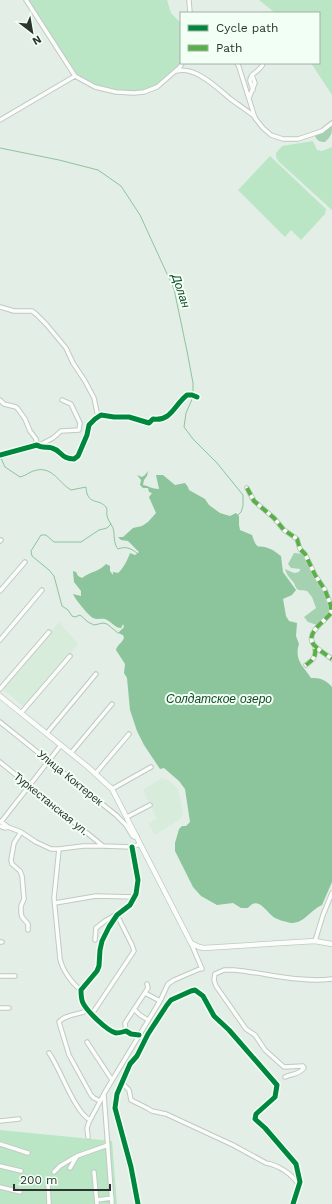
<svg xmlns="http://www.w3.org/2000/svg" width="332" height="1204" font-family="'Work Sans',sans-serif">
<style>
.built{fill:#d7ecdb}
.green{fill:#bbe6c5}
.forest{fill:#a4d2b0}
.water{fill:#8cc49b}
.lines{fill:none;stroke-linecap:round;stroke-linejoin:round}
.stream{stroke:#8cc49b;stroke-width:1}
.minor-casing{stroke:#c0c9c2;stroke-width:5.5}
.secondary-casing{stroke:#c0c9c2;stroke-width:6}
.minor{stroke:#fbfdfb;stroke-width:3.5}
.secondary{stroke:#fbfdfb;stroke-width:4.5}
.quiet{stroke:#56b246;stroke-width:4;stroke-dasharray:8 4;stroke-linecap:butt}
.cycleway-casing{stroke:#f2fff4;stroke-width:8}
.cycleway{stroke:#00873e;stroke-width:5}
.labels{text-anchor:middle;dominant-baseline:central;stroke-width:4;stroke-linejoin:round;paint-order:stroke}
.street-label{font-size:11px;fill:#2c342e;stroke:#f2fff4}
.water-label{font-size:12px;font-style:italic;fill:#104925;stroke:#f2fff4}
</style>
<rect width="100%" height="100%" fill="#e3efe6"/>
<path class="built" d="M59 622 78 644 24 707 3 689Z
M162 778 168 780 178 789 183 813 179 820 155 835 148 823 157 819 143 790Z"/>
<path class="green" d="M28 0H167L171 13 181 23V63C174 71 165 81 156 86 142 95 114 92 98 87 89 84 80 77 73 70Z
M259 0H332V95L311 63H319V13H275Z
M313 141 317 150 322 151 332 147V210L278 161 276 157V153L282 146Z
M270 156 326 209 325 214 301 240 291 230 285 237 238 190Z
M0 1130 112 1141 117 1204H0Z"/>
<path class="forest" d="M332 124C332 134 332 135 325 142 320 142 317 141 315 136Z
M294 553 304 554C312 569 332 596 329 613L317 625 308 622 304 617 316 608 312 597 307 591C304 590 299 591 297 589 296 588 295 585 294 583 290 578 287 576 285 569L294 573 299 572 300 570V569L291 568 288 564Z"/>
<path class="water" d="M148 471 147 476 144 480 143 485C149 486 152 489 159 489L156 475H163L175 485 185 483 188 487 189 490 205 499 209 505 220 513 230 516 236 513 239 516V525L240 530 252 535C258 553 257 543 270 549 274 550 278 554 281 556L283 572 296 590 292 595 283 599 286 616 289 621 297 623 296 636 299 644C294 660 303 666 311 678 320 678 325 679 332 687V882L322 905C310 910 302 927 287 922 283 921 279 920 275 918 266 913 259 895 248 908H241L233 903 217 905 201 896 193 887 175 851V843L179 829 182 826H186L190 822 185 789 179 781 164 768 160 769 144 745 137 731 130 710 127 678 124 673 125 664 116 650C117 645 122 643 124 638L123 635 118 633 124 627 123 624 121 628C115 628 111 621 105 619 101 618 97 620 93 618 88 615 75 599 73 594L81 596V591L74 582 73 571 76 572 78 576 82 578C91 571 99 572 106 564L110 566V571L113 575V572L118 573C123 569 128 559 130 553L135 555 139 552 128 541 121 540 118 537H123L133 528 142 526 148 522 156 513 149 497 152 493 149 492 148 488H143L140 485 141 480 137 475 142 477 145 475Z"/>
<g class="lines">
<path class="stream" d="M0 148 59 160 98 170 121 186 140 215 174 289 187 351 193 383V394
M193 397 186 413 184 427 193 439 217 463 243 495V506L241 512 238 515
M0 456 5 467 20 477C26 476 30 471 37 470 53 467 59 483 71 490L86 487C87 506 99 498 106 507 108 510 106 513 107 516 108 520 111 524 113 528 115 535 113 543 118 549 126 546 130 548 137 553
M111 524 107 528 99 530 81 542H54L46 535H41L31 551 32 556 49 570 54 576 62 606 68 610 72 616 75 617 80 615 88 622 94 625 103 623 107 624 118 633"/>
<defs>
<path id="minor" d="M26 0 75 76 95 87 116 92 134 93 144 92 157 87 180 67 182 63
M189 0 190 13
M237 63 239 67 255 118 263 128 271 135 283 139H298L322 131 332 123
M177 71C196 66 218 89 232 100 240 106 248 111 255 117
M253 90C252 87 251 84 250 81 249 73 262 71 263 63
M249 98 255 83 252 75
M0 120 75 76
M0 307 14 311H32L36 314 46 324 66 348 73 363 85 381 94 398 98 417
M0 400 4 404 16 407 18 409 25 419 30 431 36 439 37 445
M38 446 53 438 61 431 79 430 80 423 71 404 62 400
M0 455 37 445C42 449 47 446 52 448 62 451 61 459 74 459L78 456 87 435 89 425 95 419 101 415 114 417H129L149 423 153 419C171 422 175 404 187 395H192L197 397
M247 488 254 501 274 518 284 530 297 539 300 549 305 554 315 575 325 590 331 606V613C324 622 302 635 316 647 321 652 327 655 332 659
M0 541 1 540
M0 591 25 562
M0 640 42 590
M306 665C314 659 316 657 315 647
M0 689 49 632
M21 713 70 656
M0 722 116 815 126 825 132 835 134 837 137 836
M47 733 96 674
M71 753 112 704
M0 762 103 846
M96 773 129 734
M112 789 151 767
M127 817 150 805
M0 821 8 827 21 832 36 842 51 849H59L83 846H103L132 847 140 844
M1 822 61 745
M0 826 5 828 8 827
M21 832 14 843 11 860 12 864 20 871 22 876 24 899 21 906V913L22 917 28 924V930
M132 847 138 880 136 894 130 905 117 915 109 927 102 941 100 950 99 966 97 971 81 990C81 995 81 999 83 1003 87 1011 107 1031 116 1033 120 1033 123 1032 126 1031L131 1034 139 1035
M59 849 54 898 60 959C62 969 72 984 81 990
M55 903 96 896 135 897
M95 940 96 928 105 921 117 914
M315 941 323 915 332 893
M0 942H2
M191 943 202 969
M0 976H15
M145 993 160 1001
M0 1008H9
M134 1009 140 1015 148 1020
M88 1010C80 1015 65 1014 59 1022L69 1055 91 1095 94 1098 100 1101
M92 1014 134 951 132 945 117 915
M126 1031 125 1023 148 988 147 984
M87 1042 112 1080
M49 1053C60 1068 75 1113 90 1120
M285 1077C293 1073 297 1076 304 1068L303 1066 284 1067 265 1050 255 1035 246 1029 216 986 214 980 215 974 224 970H234C266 973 300 983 332 979
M122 1083 129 1090 131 1100 147 1108 152 1111 166 1114 233 1145 266 1163C278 1165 293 1174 299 1186
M104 1095 112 1204
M0 1121 19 1119
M88 1137 87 1128 89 1122 105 1092 160 1001 168 984 174 980 202 968
M0 1144 28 1153
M0 1166 21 1171
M70 1168 77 1156 108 1145
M54 1172 60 1166 75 1157
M94 1172 97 1204
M0 1187 20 1192
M97 1200 112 1198
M49 1204 48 1183 51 1181
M138 1204 131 1167 115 1108 117 1094 130 1064 137 1056 148 1034 167 1005 171 1000 191 991 195 990 203 996 214 1016 229 1030 277 1085 275 1097 256 1114 255 1119 265 1128 296 1164 300 1182 293 1204"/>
<path id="secondary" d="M0 696 88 767 112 789 191 943 199 947 204 948 315 941 332 944"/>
</defs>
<use href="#minor" class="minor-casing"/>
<use href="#secondary" class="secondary-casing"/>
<use href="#minor" class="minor"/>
<use href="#secondary" class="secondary"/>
<path class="quiet" d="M247 488 254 501 274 518 284 530 297 539 300 549 305 554 315 575 325 590 331 606V613C324 622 302 635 316 647 321 652 327 655 332 659
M306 665C314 659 316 657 315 647"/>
<defs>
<path id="cycleway" d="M0 455 37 445C42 449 47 446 52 448 62 451 61 459 74 459L78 456 87 435 89 425 95 419 101 415 114 417H129L149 423 153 419C171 422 175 404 187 395H192L197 397
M132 847 138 880 136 894 130 905 117 915 109 927 102 941 100 950 99 966 97 971 81 990C81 995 81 999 83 1003 87 1011 107 1031 116 1033 120 1033 123 1032 126 1031L131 1034 139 1035
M138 1204 131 1167 115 1108 117 1094 130 1064 137 1056 148 1034 167 1005 171 1000 191 991 195 990 203 996 214 1016 229 1030 277 1085 275 1097 256 1114 255 1119 265 1128 296 1164 300 1182 293 1204"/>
</defs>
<use href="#cycleway" class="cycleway-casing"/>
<use href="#cycleway" class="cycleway"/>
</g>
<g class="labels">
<g class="street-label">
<text transform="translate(70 778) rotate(39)">Улица Коктерек</text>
<text transform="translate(51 804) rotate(39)">Туркестанская ул.</text>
</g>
<g class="water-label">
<text transform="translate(181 291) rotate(72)">Долан</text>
<text x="219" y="699">Солдатское озеро</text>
</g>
</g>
<rect x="180" y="12" width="140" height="52" fill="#f2fff4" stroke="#a3aea5"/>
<rect x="188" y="25" width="20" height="6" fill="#00873e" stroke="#a3aea5"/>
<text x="216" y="32" font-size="12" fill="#2c342e">Cycle path</text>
<rect x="188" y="45" width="20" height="6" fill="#56b246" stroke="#a3aea5"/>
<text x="216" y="52" font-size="12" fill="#2c342e">Path</text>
<g transform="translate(32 32) rotate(149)" stroke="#f2fff4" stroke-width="3" paint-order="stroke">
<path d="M0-3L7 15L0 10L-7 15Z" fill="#2c342e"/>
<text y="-6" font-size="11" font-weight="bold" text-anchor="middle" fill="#2c342e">N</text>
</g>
<path d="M14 1184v6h96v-6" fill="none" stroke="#2c342e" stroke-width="2"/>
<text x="20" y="1184" font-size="12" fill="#2c342e" stroke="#f2fff4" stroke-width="3" paint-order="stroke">200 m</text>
</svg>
